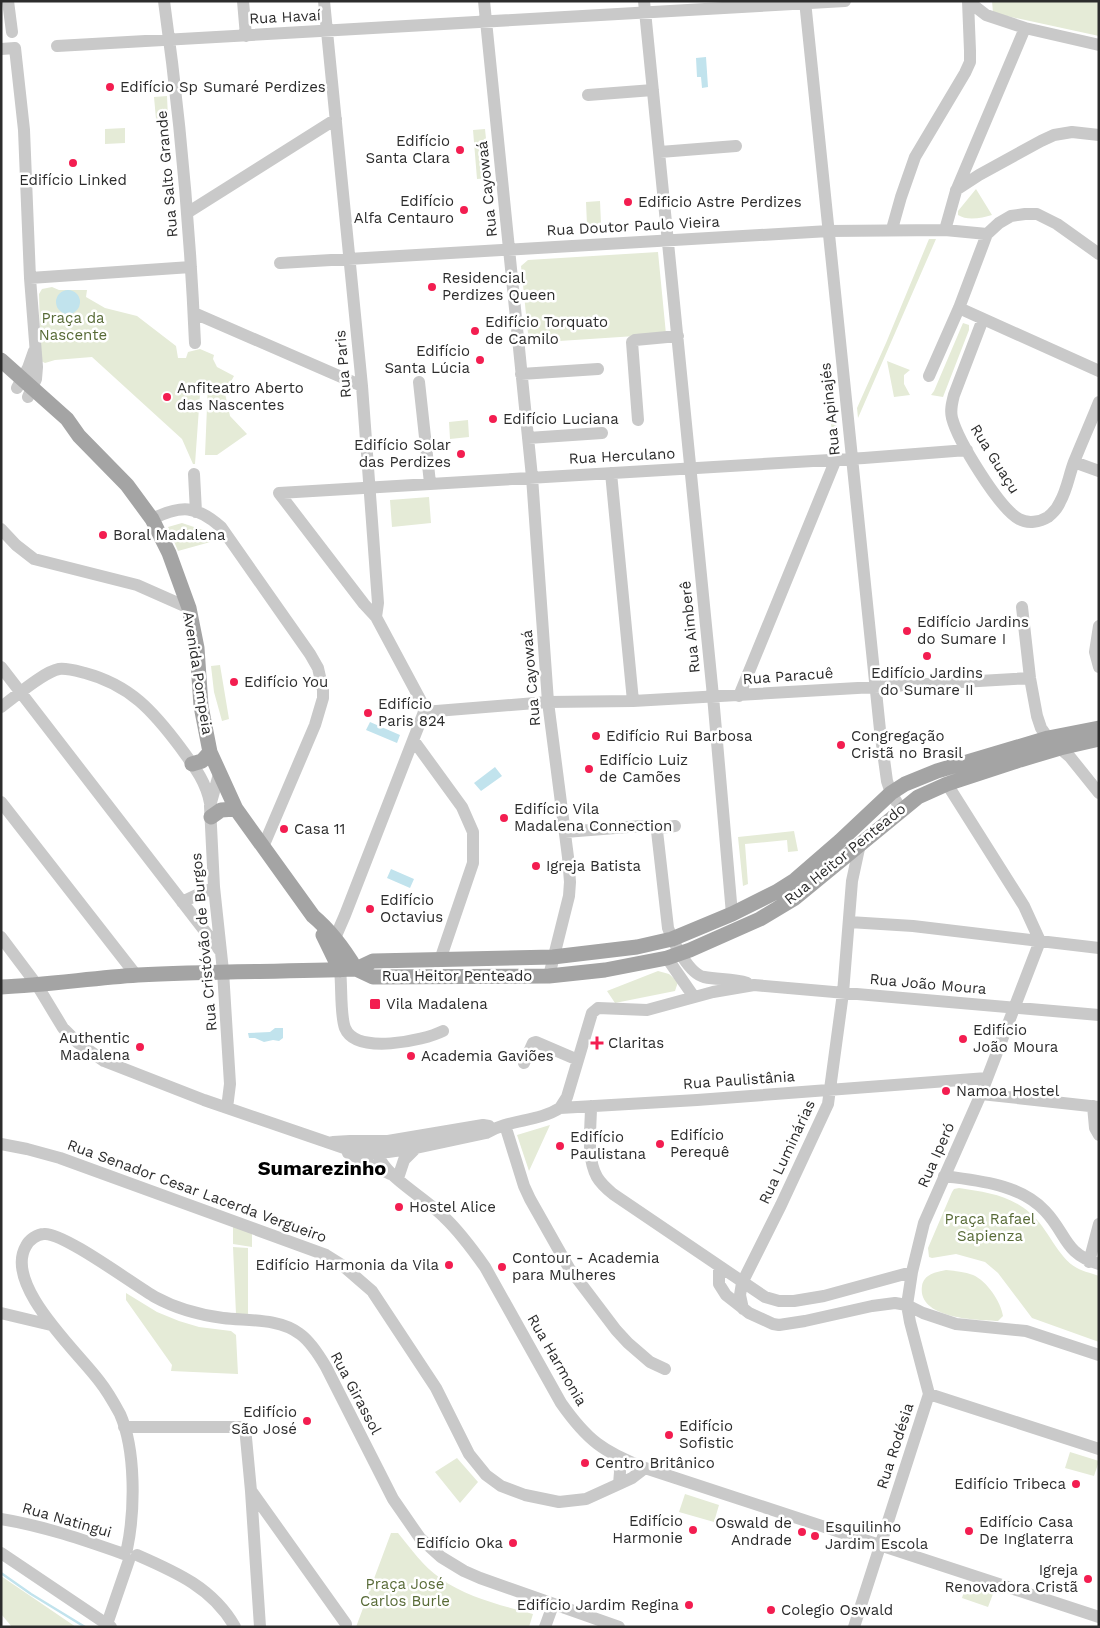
<svg xmlns="http://www.w3.org/2000/svg" width="1100" height="1628" font-family="'Work Sans',sans-serif">
<style>
.green{fill:#e5ebd7}
.water{fill:#c1e3ed}
.lines{fill:none;stroke-linecap:round;stroke-linejoin:round}
.stream{stroke:#c1e3ed;stroke-width:2.5}
.minor{stroke:#c9c9c9;stroke-width:12}
.major{stroke:#a4a4a4;stroke-width:15}
.poi-dot{fill:#f31d50;stroke:#fff;stroke-width:2}
.labels{text-anchor:middle;dominant-baseline:central;stroke-width:5;stroke-linejoin:round;paint-order:stroke}
.street-label{font-size:15px;fill:#2c2c2c;stroke:#fff}
.poi-label{font-size:15px;fill:#2c2c2c;stroke:#fff;text-anchor:start}
.park-label{font-size:15px;fill:#576a36;stroke:#fff}
.district-label{font-size:20px;font-weight:bold;fill:#000;stroke:#fff}
</style>
<rect width="100%" height="100%" fill="#fff"/>
<path class="green" d="M992 1H1099V36L993 13Z
M167 96 168 118 156 119 154 97Z
M125 128V143L105 144V129Z
M485 129 490 178 477 179 473 130Z
M976 189 992 215C982 218 967 221 958 215V211Z
M600 201 601 224 587 225 586 202Z
M929 239H936L858 418 857 408 886 343Z
M658 252 666 334 529 343 521 266 528 260Z
M52 287 59 290H87L86 297 105 308 137 316 176 346 178 358H186L188 352 200 349 214 355 213 359 217 367 234 376 227 389H224L230 416 247 434 217 455H205L208 383 201 380 195 464H193L182 439 92 357 55 360 45 363 41 361 39 294 42 289Z
M963 323 969 325V330L943 397 931 395 934 391Z
M887 361 910 370 904 375V384L910 395 894 397Z
M827 393H833L838 443 834 447Z
M468 420 469 437 450 439 449 422Z
M429 497 431 523 392 527 390 500Z
M182 523 203 530 214 541 178 551 168 527Z
M220 665 229 719 222 721 214 692 211 666Z
M794 831 798 851 788 852 787 840 745 844 748 884 743 886 738 837Z
M658 971 669 974 678 982 675 991 615 1003 607 991Z
M550 1125 529 1171 517 1135Z
M959 1188C985 1192 1010 1195 1030 1213 1049 1229 1057 1257 1077 1268 1084 1272 1092 1273 1099 1276V1342L1032 1318 998 1273 985 1262 956 1254 932 1258 929 1257 928 1248 952 1192 954 1189Z
M233 1224 252 1229V1247L233 1244Z
M233 1247 248 1248V1314H236Z
M946 1270C955 1271 965 1272 973 1275 987 1281 1001 1302 1003 1316L998 1321C977 1320 917 1319 922 1286 924 1274 936 1272 946 1270Z
M126 1293 157 1312 179 1321 199 1327 231 1331 236 1335 238 1374 171 1371 172 1365 126 1300Z
M1070 1452 1099 1461 1094 1476 1065 1468Z
M457 1458 478 1482 460 1503 435 1472Z
M685 1494 719 1505 714 1522 679 1512Z
M391 1533H398C411 1549 423 1566 440 1578 467 1598 501 1605 533 1614L529 1627H356Z
M1 1576 76 1627H12L1 1614Z
M966 1585 993 1594 988 1607 962 1598Z"/>
<path class="water" d="M706 57 708 87 702 88 701 77H697L696 58Z
M56 302a12 12 0 1 1 24 0a12 12 0 1 1-24 0Z
M370 722 400 735 397 743 366 730Z
M495 767 502 776 481 791 474 783Z
M391 869 414 879 410 888 387 878Z
M275 1028H283V1038L279 1041 273 1040 264 1042 255 1038H249L248 1033 270 1032Z"/>
<g class="lines">
<path class="stream" d="M66 314V320
M1 1573 31 1594 85 1627"/>
<path class="minor" d="M8 1 12 32
M164 1C180 115 190 229 195 343
M243 1 246 36
M324 1 362 386 378 603 376 617 421 701 424 712 345 915 335 938
M484 1 532 477 548 702 568 857 570 882 569 896 549 976
M644 1 713 696 732 914
M805 1 880 730 887 781 891 793 901 809
M968 1 986 15 1025 28 1099 45
M57 46 845 1
M1 49 15 48 24 130 30 278 37 367 36 379 28 397
M588 95 653 90
M660 152 736 146
M956 190 979 175 1041 141 1054 135 1072 132 1099 135
M187 213 336 119
M892 229 901 197 915 157 965 73 970 62V51L968 1
M945 230 956 191 1025 28
M280 263 829 231 945 230 987 234
M30 278 191 267
M959 308 1099 371
M194 313 362 386
M983 319 954 395C952 403 950 410 952 418 958 441 999 508 1019 519 1028 524 1040 522 1048 517 1053 513 1058 507 1060 502 1067 490 1069 475 1074 462 1082 442 1091 422 1099 402
M521 374 598 369
M929 376 959 308 987 234 999 223 1011 216 1025 214H1037L1057 224 1099 254
M419 382 430 483
M17 388 28 368 34 351
M638 420 632 342 635 340 678 336
M528 438 602 433
M1074 462 1099 471
M611 473 633 701
M194 474 196 512
M279 493 864 458 967 450
M279 493 364 604 376 617
M152 519C181 505 196 505 221 527L310 654 318 668 323 690V698L315 725 263 847
M1 529 16 545 34 559 137 585 189 608
M1022 607 1030 678 1037 716 1041 728 1048 738 1070 757 1099 793
M1099 626 1095 652 1099 667
M1 667 221 952
M739 696 836 459
M1 707C15 697 43 672 59 669 67 668 77 671 85 673 130 685 153 711 180 747 193 765 206 781 210 803
M424 712 548 702 633 701 1030 678
M414 741 462 807 473 832V863L440 960
M219 774 210 806 214 887 223 971 230 1084 227 1108
M947 784 1024 906 1040 941
M1 802 136 975
M675 826 660 828 657 831 668 928C673 942 689 974 704 977 719 980 733 978 747 983
M565 832 641 826
M182 902 214 887
M849 922 913 926 1099 948
M1 937 37 985 63 1028 77 1042 104 1061 204 1100 350 1150 369 1153 388 1152 416 1148 486 1133C509 1119 538 1122 560 1108L697 1100 987 1078
M667 958 694 997
M340 970C342 985 340 1015 345 1028 356 1055 423 1041 443 1031
M524 1063 533 1043 536 1042 578 1060
M981 1094 1099 1107
M591 1106C591 1128 586 1157 597 1177 601 1184 607 1189 613 1194L765 1297 779 1301H794L824 1296 912 1272
M1093 1106 1095 1128 1099 1135
M560 1108 567 1097 592 1013 598 1008 647 1010 713 992 754 985 1099 1015
M505 1125 524 1186 530 1199 569 1268 616 1330 628 1343 650 1362 665 1369
M333 1142 350 1141H388L483 1125 489 1126
M377 1142C378 1149 378 1155 381 1161 391 1179 427 1200 444 1217 459 1231 473 1250 485 1267L561 1403C587 1440 603 1452 645 1468L1099 1617
M1 1144 27 1149 60 1158 326 1255 342 1265 372 1291 436 1388 469 1454 486 1475 501 1486 525 1495 559 1502 586 1499 619 1484
M348 1153 390 1174
M399 1175 404 1160 416 1148
M944 1176C979 1181 1020 1184 1045 1211 1067 1234 1064 1254 1099 1264
M1089 1262 1099 1224
M719 1266V1284L726 1295 749 1313 773 1324 779 1325 805 1321 872 1306 895 1303 907 1305 923 1313 956 1324 1026 1331 1099 1355
M743 1309 740 1295 742 1283 781 1205 828 1104 843 993 852 881 860 844
M1 1313 51 1325
M929 1394 1099 1449
M124 1427H245L251 1491 260 1627
M619 1458 620 1472 619 1484 632 1478 645 1468
M252 1492 346 1624
M1 1519C44 1526 84 1540 124 1554
M127 1549C135 1511 136 1450 120 1414 114 1403 108 1392 100 1382 79 1353 3 1285 26 1246 29 1240 37 1234 44 1234 63 1232 134 1285 155 1297 175 1308 200 1315 223 1318 248 1321 279 1318 300 1334 311 1342 319 1355 326 1367L393 1499 420 1538 441 1557 464 1571 480 1578 619 1627
M1 1553 111 1627
M137 1555C176 1572 213 1588 235 1627
M107 1624 129 1560
M545 1627 553 1605
M854 1627 929 1394 910 1322 907 1305 912 1272 924 1223 981 1094 1040 941"/>
<path class="major" d="M1 360 67 419 79 436 127 485 152 519 169 553 189 608 197 648 201 706 210 752 236 809 313 916C331 931 344 949 356 969
M192 764 202 761 210 752
M211 817 221 810 236 809
M323 935 340 970
M356 969 373 977 549 976 605 970 667 958 690 950 760 919 795 898 918 797 947 784 1020 760 1060 748 1099 739
M1 987C47 985 92 978 138 975 211 971 283 972 356 969L373 961 553 957 637 947 672 939 732 914 776 892 795 880 840 841 891 793 905 784 937 771 1048 738 1099 728"/>
</g>
<g class="poi-dot">
<circle cx="110" cy="87" r="5"/>
<circle cx="460" cy="150" r="5"/>
<circle cx="73" cy="163" r="5"/>
<circle cx="628" cy="202" r="5"/>
<circle cx="464" cy="210" r="5"/>
<circle cx="432" cy="287" r="5"/>
<circle cx="475" cy="331" r="5"/>
<circle cx="480" cy="360" r="5"/>
<circle cx="167" cy="397" r="5"/>
<circle cx="493" cy="419" r="5"/>
<circle cx="461" cy="454" r="5"/>
<circle cx="103" cy="535" r="5"/>
<circle cx="907" cy="631" r="5"/>
<circle cx="927" cy="656" r="5"/>
<circle cx="234" cy="682" r="5"/>
<circle cx="368" cy="713" r="5"/>
<circle cx="596" cy="736" r="5"/>
<circle cx="841" cy="745" r="5"/>
<circle cx="589" cy="769" r="5"/>
<circle cx="504" cy="818" r="5"/>
<circle cx="284" cy="829" r="5"/>
<circle cx="536" cy="866" r="5"/>
<circle cx="370" cy="909" r="5"/>
<rect x="369" y="998" width="12" height="12" rx="2.5"/>
<circle cx="963" cy="1039" r="5"/>
<path d="M594.5 1035.5h5v5h5v5h-5v5h-5v-5h-5v-5h5z"/>
<circle cx="140" cy="1047" r="5"/>
<circle cx="411" cy="1056" r="5"/>
<circle cx="946" cy="1091" r="5"/>
<circle cx="660" cy="1144" r="5"/>
<circle cx="560" cy="1146" r="5"/>
<circle cx="399" cy="1207" r="5"/>
<circle cx="449" cy="1265" r="5"/>
<circle cx="502" cy="1267" r="5"/>
<circle cx="307" cy="1421" r="5"/>
<circle cx="669" cy="1435" r="5"/>
<circle cx="585" cy="1463" r="5"/>
<circle cx="1076" cy="1484" r="5"/>
<circle cx="693" cy="1530" r="5"/>
<circle cx="969" cy="1531" r="5"/>
<circle cx="802" cy="1532" r="5"/>
<circle cx="815" cy="1536" r="5"/>
<circle cx="513" cy="1543" r="5"/>
<circle cx="1088" cy="1579" r="5"/>
<circle cx="689" cy="1605" r="5"/>
<circle cx="771" cy="1610" r="5"/>
</g>
<g class="labels">
<g class="street-label">
<text transform="translate(285 17) rotate(-3)">Rua Havaí</text>
<text transform="translate(167 174) rotate(-95)">Rua Salto Grande</text>
<text transform="translate(487 189) rotate(-96)">Rua Cayowaá</text>
<text transform="translate(633 226) rotate(-3)">Rua Doutor Paulo Vieira</text>
<text transform="translate(343 364) rotate(-95)">Rua Paris</text>
<text transform="translate(830 409) rotate(-96)">Rua Apinajés</text>
<text transform="translate(622 456) rotate(-3)">Rua Herculano</text>
<text transform="translate(995 459) rotate(58)">Rua Guaçu</text>
<text transform="translate(690 627) rotate(-96)">Rua Aimberê</text>
<text transform="translate(198 673) rotate(81)">Avenida Pompeia</text>
<text transform="translate(788 676) rotate(-4)">Rua Paracuê</text>
<text transform="translate(531 678) rotate(-95)">Rua Cayowaá</text>
<text transform="translate(845 854) rotate(-39)">Rua Heitor Penteado</text>
<text transform="translate(204 942) rotate(-95)">Rua Cristóvão de Burgos</text>
<text x="457" y="976">Rua Heitor Penteado</text>
<text transform="translate(928 984) rotate(5)">Rua João Moura</text>
<text transform="translate(739 1080) rotate(-4)">Rua Paulistânia</text>
<text transform="translate(787 1152) rotate(-65)">Rua Luminárias</text>
<text transform="translate(936 1155) rotate(-66)">Rua Iperó</text>
<text transform="translate(197 1191) rotate(20)">Rua Senador Cesar Lacerda Vergueiro</text>
<text transform="translate(557 1360) rotate(60)">Rua Harmonia</text>
<text transform="translate(356 1393) rotate(62)">Rua Girassol</text>
<text transform="translate(895 1446) rotate(-72)">Rua Rodésia</text>
<text transform="translate(67 1520) rotate(16)">Rua Natingui</text>
</g>
<g class="poi-label">
<text x="120" y="87">Edifício Sp Sumaré Perdizes</text>
<text x="450" y="141" text-anchor="end">Edifício<tspan x="450" dy="17">Santa Clara</tspan></text>
<text x="73" y="180" text-anchor="middle">Edifício Linked</text>
<text x="454" y="201" text-anchor="end">Edifício<tspan x="454" dy="17">Alfa Centauro</tspan></text>
<text x="638" y="202">Edificio Astre Perdizes</text>
<text x="442" y="278">Residencial<tspan x="442" dy="17">Perdizes Queen</tspan></text>
<text x="485" y="322">Edifício Torquato<tspan x="485" dy="17">de Camilo</tspan></text>
<text x="470" y="351" text-anchor="end">Edifício<tspan x="470" dy="17">Santa Lúcia</tspan></text>
<text x="177" y="388">Anfiteatro Aberto<tspan x="177" dy="17">das Nascentes</tspan></text>
<text x="503" y="419">Edifício Luciana</text>
<text x="451" y="445" text-anchor="end">Edifício Solar<tspan x="451" dy="17">das Perdizes</tspan></text>
<text x="113" y="535">Boral Madalena</text>
<text x="917" y="622">Edifício Jardins<tspan x="917" dy="17">do Sumare I</tspan></text>
<text x="927" y="673" text-anchor="middle">Edifício Jardins<tspan x="927" dy="17">do Sumare II</tspan></text>
<text x="244" y="682">Edifício You</text>
<text x="378" y="704">Edifício<tspan x="378" dy="17">Paris 824</tspan></text>
<text x="606" y="736">Edifício Rui Barbosa</text>
<text x="851" y="736">Congregação<tspan x="851" dy="17">Cristã no Brasil</tspan></text>
<text x="599" y="760">Edifício Luiz<tspan x="599" dy="17">de Camões</tspan></text>
<text x="514" y="809">Edifício Vila<tspan x="514" dy="17">Madalena Connection</tspan></text>
<text x="294" y="829">Casa 11</text>
<text x="546" y="866">Igreja Batista</text>
<text x="380" y="900">Edifício<tspan x="380" dy="17">Octavius</tspan></text>
<text x="386" y="1004">Vila Madalena</text>
<text x="973" y="1030">Edifício<tspan x="973" dy="17">João Moura</tspan></text>
<text x="130" y="1038" text-anchor="end">Authentic<tspan x="130" dy="17">Madalena</tspan></text>
<text x="608" y="1043">Claritas</text>
<text x="421" y="1056">Academia Gaviões</text>
<text x="956" y="1091">Namoa Hostel</text>
<text x="670" y="1135">Edifício<tspan x="670" dy="17">Perequê</tspan></text>
<text x="570" y="1137">Edifício<tspan x="570" dy="17">Paulistana</tspan></text>
<text x="409" y="1207">Hostel Alice</text>
<text x="512" y="1258">Contour - Academia<tspan x="512" dy="17">para Mulheres</tspan></text>
<text x="439" y="1265" text-anchor="end">Edifício Harmonia da Vila</text>
<text x="297" y="1412" text-anchor="end">Edifício<tspan x="297" dy="17">São José</tspan></text>
<text x="679" y="1426">Edifício<tspan x="679" dy="17">Sofistic</tspan></text>
<text x="595" y="1463">Centro Britânico</text>
<text x="1066" y="1484" text-anchor="end">Edifício Tribeca</text>
<text x="683" y="1521" text-anchor="end">Edifício<tspan x="683" dy="17">Harmonie</tspan></text>
<text x="979" y="1522">Edifício Casa<tspan x="979" dy="17">De Inglaterra</tspan></text>
<text x="792" y="1523" text-anchor="end">Oswald de<tspan x="792" dy="17">Andrade</tspan></text>
<text x="825" y="1527">Esquilinho<tspan x="825" dy="17">Jardim Escola</tspan></text>
<text x="503" y="1543" text-anchor="end">Edifício Oka</text>
<text x="1078" y="1570" text-anchor="end">Igreja<tspan x="1078" dy="17">Renovadora Cristã</tspan></text>
<text x="679" y="1605" text-anchor="end">Edifício Jardim Regina</text>
<text x="781" y="1610">Colegio Oswald</text>
</g>
<g class="park-label">
<text x="73" y="318">Praça da<tspan x="73" dy="17">Nascente</tspan></text>
<text x="990" y="1219">Praça Rafael<tspan x="990" dy="17">Sapienza</tspan></text>
<text x="405" y="1584">Praça José<tspan x="405" dy="17">Carlos Burle</tspan></text>
</g>
<g class="district-label">
<text x="322" y="1168">Sumarezinho</text>
</g>
</g>
<rect width="1100" height="1628" fill="none" stroke="#2c2c2c" stroke-width="5"/>
</svg>
